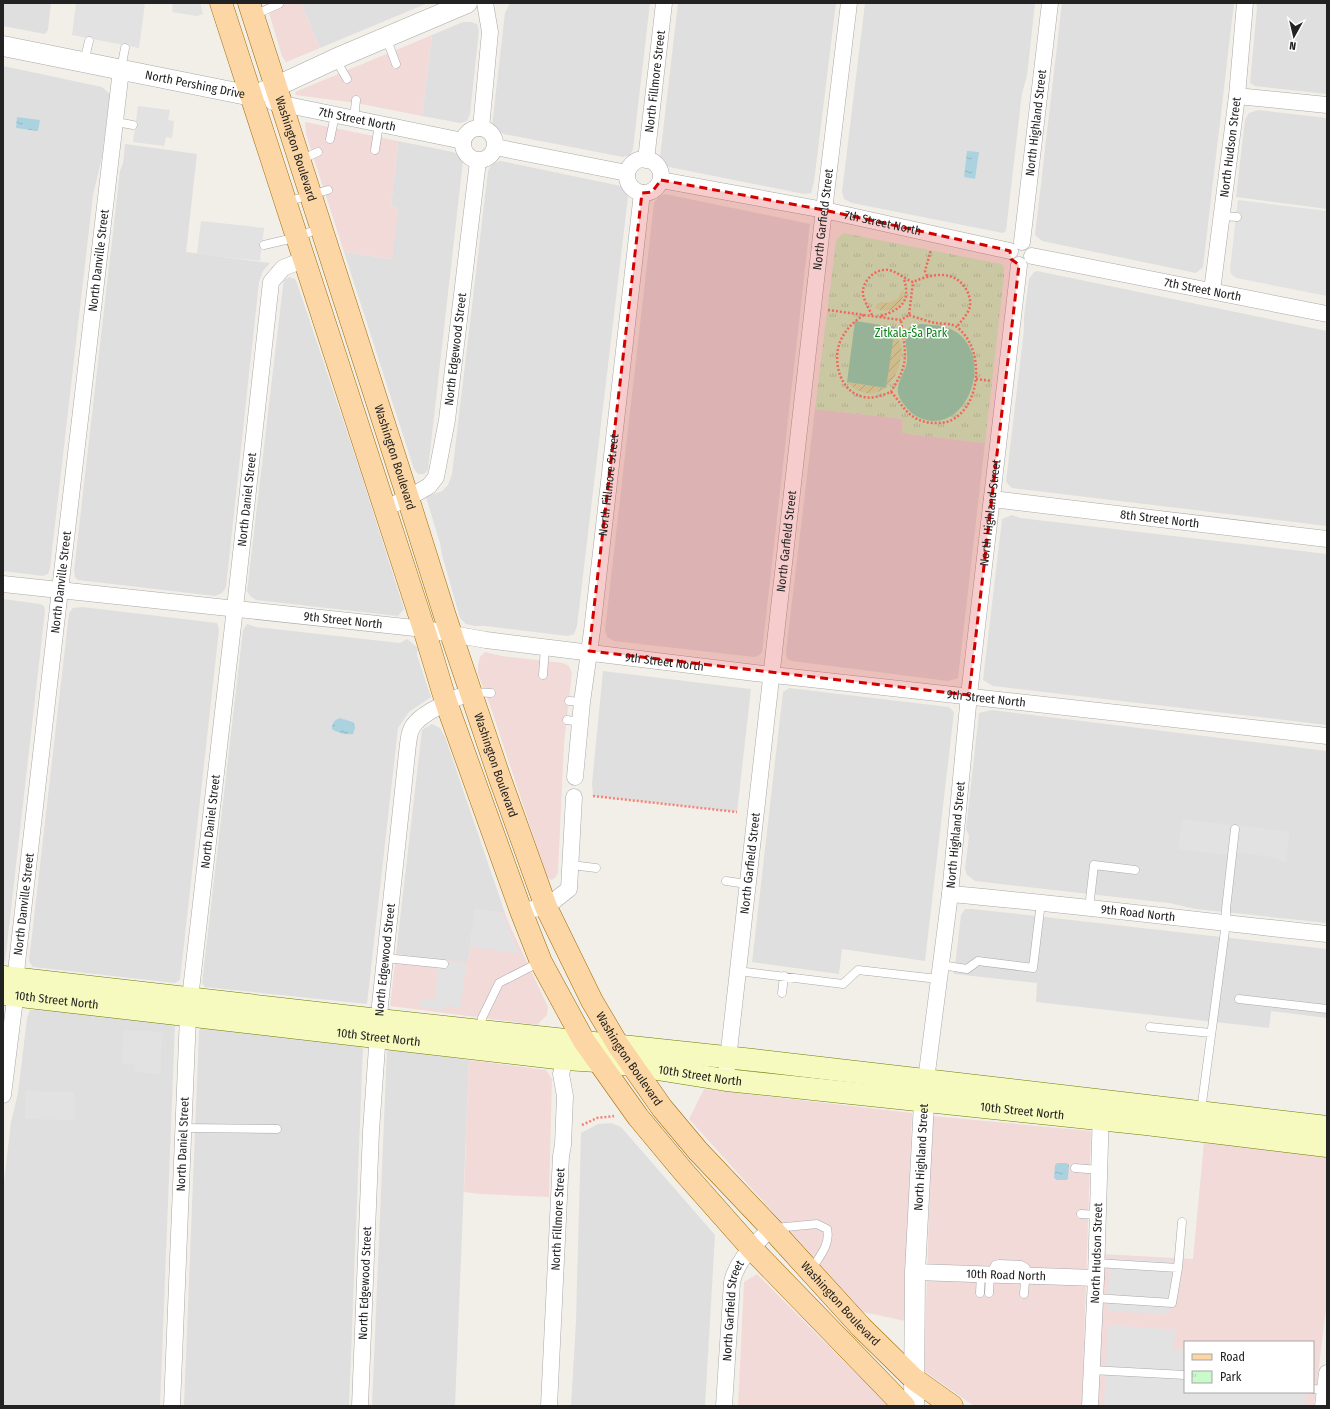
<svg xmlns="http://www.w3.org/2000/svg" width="1330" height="1409" font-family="'Fira Sans Condensed',sans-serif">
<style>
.residential{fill:#e0dfdf}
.commercial{fill:#f2dad9;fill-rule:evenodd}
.park{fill:url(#park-tufts)}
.garden{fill:url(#garden-furrows)}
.pitch{fill:#88e0be}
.parking{fill:#e2e2e2}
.water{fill:url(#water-ripples)}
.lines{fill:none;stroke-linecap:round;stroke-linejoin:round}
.service-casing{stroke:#a9a9a9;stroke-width:9}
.minor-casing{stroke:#a9a9a9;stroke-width:17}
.tertiary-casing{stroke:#a9a9a9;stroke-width:21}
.secondary-casing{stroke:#707d05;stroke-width:23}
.primary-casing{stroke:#a06b00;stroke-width:23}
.path{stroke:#fa8072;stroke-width:2.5;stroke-dasharray:2 2;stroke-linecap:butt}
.service{stroke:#fff;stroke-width:8}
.minor{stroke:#fff;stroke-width:16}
.tertiary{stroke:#fff;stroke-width:20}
.secondary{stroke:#f7fabf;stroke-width:22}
.primary{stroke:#fcd6a4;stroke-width:22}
.marked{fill:#d40000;fill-opacity:0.2;stroke:#d40000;stroke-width:3;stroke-dasharray:8 5;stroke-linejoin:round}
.labels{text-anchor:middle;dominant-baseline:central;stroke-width:3;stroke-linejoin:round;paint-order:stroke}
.street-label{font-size:12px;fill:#222;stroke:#fff}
.park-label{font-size:12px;fill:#0c8416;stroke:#fff}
</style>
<defs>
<pattern id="park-tufts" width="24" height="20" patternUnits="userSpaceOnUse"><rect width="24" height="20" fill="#c8facc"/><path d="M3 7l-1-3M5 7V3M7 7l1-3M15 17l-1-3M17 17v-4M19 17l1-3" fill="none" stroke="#acd6af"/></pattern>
<pattern id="garden-furrows" width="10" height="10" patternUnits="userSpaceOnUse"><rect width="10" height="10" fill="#cdebb0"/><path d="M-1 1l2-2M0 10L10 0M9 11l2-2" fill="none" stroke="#b0c997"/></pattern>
<pattern id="water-ripples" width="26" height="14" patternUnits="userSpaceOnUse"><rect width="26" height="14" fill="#aad3df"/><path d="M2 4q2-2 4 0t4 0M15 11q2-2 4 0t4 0" fill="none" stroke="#92b5bf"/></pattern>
</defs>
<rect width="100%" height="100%" fill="#f2efe9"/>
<path class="residential" d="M3 3H51L48 30 45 34 3 26Z
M304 3H428L320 48 301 4Z
M511 3H650L633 149 630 155 623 157 504 134 497 131 492 126 505 13 509 5Z
M678 3H836L814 182 811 193 804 194 669 167 662 163 660 157Z
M865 3H1035L1027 76 1022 93 1006 231 1003 233 852 203 844 199 842 192Z
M1062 3H1234L1203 267 1196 273 1042 241 1035 235Z
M1256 3H1327V94L1255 86 1250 83 1257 8Z
M463 22H471L477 24 479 30 470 114 467 121 460 123 422 116 432 35Z
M3 66 102 87 110 94 102 157 93 195 50 568 48 574 43 576 3 571Z
M1258 110 1327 118V209L1236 197 1245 120 1249 113Z
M398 141 453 152 459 155 463 161 428 470 424 474H418L414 469 344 252 392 259 397 208 391 206Z
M125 144 197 154 186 252 270 263 263 271 259 282 226 587 222 593 215 596 78 580 75 577 74 571 120 171 123 163Z
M501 161 621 186 626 191 628 197 577 626 574 634 568 636 485 626H475L466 624 460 618 442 555 440 543 426 497 442 491 448 485 452 474 488 171 492 163Z
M665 194 810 224 762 652 758 656 754 657 614 641 607 637 605 630 654 203 658 197Z
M1037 271 1327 331V526L1012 488 1006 482 1024 330V317L1029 279 1034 272Z
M289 277 295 279 297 283 361 474 404 609 398 616 256 600 250 596 247 591 283 286 284 280Z
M815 409 903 419 902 433 985 443 958 678 948 681 792 661 787 659 786 652Z
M1012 515 1020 518 1327 554V725L993 686 983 680 1002 519Z
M3 599 40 604 44 606 45 611 5 962 3 961Z
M82 607 217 623 219 630 180 980 175 983 33 967 29 961 69 613 73 608Z
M247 624 256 627 400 643 407 639 418 648 417 655 431 697 409 712 398 728 367 1004 205 987 202 983 243 630Z
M603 671 751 689 737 812 593 796 592 784Z
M789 688 949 707 954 712 925 961 842 949 839 974 752 962 783 692Z
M992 710 1327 751V923L1196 909 1169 903 975 881 967 875 965 869 969 836 966 829 979 713Z
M432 724 440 728 445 737 505 913 475 909 468 962 466 963 396 954 422 730Z
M965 909H973L1327 949V1018L1271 1011 1269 1028 1036 1002 1037 983 954 974 961 915Z
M42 1009 175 1025 160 1406H3V1190L11 1122 18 1093 27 1018 30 1010Z
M201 1028 363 1046 349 1406H184L199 1031Z
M387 1049 469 1060 455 1406H372Z
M611 1123 621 1127 715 1235 705 1406H571L576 1321 581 1133 598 1124Z"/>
<path class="commercial" d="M266 3H304L301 4 320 48 286 62 282 56Z
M432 35 422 116 356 103 296 95 295 92Z
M305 122 398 141 391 206 398 208 392 259 344 252 306 134Z
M485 652 502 656 563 663 569 666 572 673 564 743 558 873 555 878 551 880 547 877 492 711 478 674V665L480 657Z
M475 909 505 913 511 928 548 1007 547 1015 537 1025 390 1006 396 954 468 962Z
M469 1060 546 1070 552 1079 549 1197 480 1194 464 1192Z
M704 1089 912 1113 905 1321 863 1312 689 1119Z
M932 1116 1091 1131 1082 1406H974L924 1371Z
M1204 1142 1327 1157V1301L1314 1406H1096L1101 1254 1193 1259ZM1185 1342H1313V1392H1185Z
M757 1274 888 1406H738L744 1282Z"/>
<path class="park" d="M843 233 1001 264 1004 266V276L985 443 902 433 903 419 815 409 836 241Z"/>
<path class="garden" d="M904 290C904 308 890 315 875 308L877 304C881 302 883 302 887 303L898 299 900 293Z
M893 334 897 335C899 340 901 345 902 350 902 355 900 361 899 366 891 392 868 404 847 382L886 388Z"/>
<path class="pitch" d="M855 321 895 327 886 388 847 382Z
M921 324C933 325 946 325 956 332 997 359 964 442 916 416 909 412 900 401 898 393 896 382 906 372 907 361 908 352 905 343 905 334L910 327Z"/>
<path class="parking" d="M76 3H145L139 48 72 35Z
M173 3H200L203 14 197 16 172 12Z
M138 106 170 110 168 120 174 121 172 138 166 137 164 146 133 142Z
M1238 200 1327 211V296L1236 278 1231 274 1230 269Z
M201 221 264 228 260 261 197 254Z
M1182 819 1290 832 1286 862 1279 861 1277 858 1237 852 1228 855 1178 849Z
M475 909 502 913 519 953 470 947Z
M439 960 466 963 461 1008 446 1006 445 1010 420 1007 421 999 435 1000Z
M123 1030 162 1032 161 1074 134 1072 135 1065 122 1064Z
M25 1091 74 1092V1120L25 1119Z
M1110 1258 1173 1261 1170 1314 1107 1311Z
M1108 1325 1176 1330 1173 1349 1185 1350V1392H1306L1305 1406H1104Z"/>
<path class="water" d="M17 117 40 120 38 131 16 128Z
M967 151 979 152 975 179 964 177Z
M340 718C345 720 349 720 354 723L355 728 353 734C346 735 337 733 332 729 332 723 334 720 340 718Z
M1057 1163H1067L1069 1165 1068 1179 1066 1180H1057L1054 1178 1055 1165Z"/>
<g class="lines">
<defs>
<path id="service" d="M254 15 279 4
M386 37 396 64
M336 60 347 79
M84 62 89 41
M121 69 125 48
M354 119 356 100
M116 122 133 125
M330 139 335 115
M375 150 379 124
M300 160 318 152
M286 202 328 190
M1222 216 1237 217
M264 245 298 237 320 228
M543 675 545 647
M472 692 491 693
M569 701 582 702
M567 720 580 722
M571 865 596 868
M726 881 747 884
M1089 908 1094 865 1135 870
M385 958 444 964
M941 965 967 969 978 961 1033 968 1041 902
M738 971 843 984 858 970 938 979
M782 993 784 976
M1239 999 1327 1009
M1150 1027 1211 1033
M480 1031 482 1018 499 983 540 962
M1201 1111 1226 923V909L1235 829
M183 1128 277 1129
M1075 1168 1099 1170
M1081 1214 1098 1215
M775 1228 817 1224 827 1229C831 1244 819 1257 811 1270
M1096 1263 1178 1268
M980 1293 981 1274
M989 1293 990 1275 995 1265 999 1264 1021 1265 1026 1268 1024 1294
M1095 1298 1172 1303 1178 1268 1182 1222
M1091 1370 1185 1375
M1313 1389 1325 1390"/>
<g id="minor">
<path d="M1237 96 1327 105"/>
<path id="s1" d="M273 102 463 141"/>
<circle cx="479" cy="144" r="16"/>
<path d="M481 128 490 32 485 3"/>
<path d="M495 147 627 173"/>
<circle cx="644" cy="176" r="17"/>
<path id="s2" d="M646 160 664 3"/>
<path id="s3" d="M661 180 824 210 1010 251"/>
<path id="s4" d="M1022 242 1050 3"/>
<path id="s5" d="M1032 256 1327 314"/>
<path id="s6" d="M1212 291 1237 96 1245 3"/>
<path id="s7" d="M992 499 1327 539"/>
<path id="s8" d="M385 508 408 498 429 486 436 477 447 420 478 161"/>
<path id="s9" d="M3 584 424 629 486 640 755 673 1327 736"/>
<path id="s10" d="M575 777 582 702 592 631 642 193"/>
<path id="s11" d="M950 894C1076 905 1201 921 1327 934"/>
<path d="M521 911 546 907 569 889 574 797"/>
<path id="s12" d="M727 1068 822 227 849 3"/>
<path id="s13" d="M926 1080 950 894 969 695 1019 265"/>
<path id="s14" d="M3 1095 14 1007 17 963 58 607 121 70"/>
<path id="s15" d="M915 1272 1096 1278"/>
<path id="s16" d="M172 1406 188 1016 235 608 271 282 283 268 305 259"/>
<path id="s17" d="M360 1406 371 1131 380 1005 408 744C409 738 409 732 413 726 422 712 456 698 471 692"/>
<path id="s18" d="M549 1406 561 1156 563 1145 565 1096 561 1074 565 1059 572 1052"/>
<path id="s19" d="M724 1406 732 1282C737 1259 755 1245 771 1228"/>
<path id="s20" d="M1090 1406 1096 1278 1101 1109"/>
<path d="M1323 1406 1327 1373"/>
</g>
<g id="tertiary">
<path id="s21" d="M3 46 252 96 275 87 335 59 467 3"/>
<path id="s22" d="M914 1406 915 1272 925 1084"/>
</g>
<g id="secondary">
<path d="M3 977 379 1020 753 1060 1327 1127"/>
<path id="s23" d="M3 994 565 1059 597 1061 632 1065 726 1080 1146 1124 1327 1146"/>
</g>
<g id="primary">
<path d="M221 3 424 629 446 702 521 911 541 962 584 1041 638 1117 683 1171 752 1249 904 1406"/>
<path id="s24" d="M249 3 408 498 445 616 499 776 546 907 592 1001 618 1045 662 1108 698 1151 771 1228 861 1327 914 1379 952 1406"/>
</g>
</defs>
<use href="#service" class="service-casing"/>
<use href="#minor" class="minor-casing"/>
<use href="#tertiary" class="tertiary-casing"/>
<use href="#secondary" class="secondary-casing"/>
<use href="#primary" class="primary-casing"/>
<path class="path" d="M927 276 925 271 931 250
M828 310 901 320 909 315 913 282
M864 315C853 322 845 330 840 342 832 363 841 393 864 397 873 399 883 395 891 392 896 383 902 374 904 364 907 351 902 332 901 320
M872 315C869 309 865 302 863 295 861 282 875 268 888 270 897 271 904 279 913 282 929 275 951 269 964 286 968 291 971 299 970 306 969 313 961 321 957 327
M881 316C901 309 911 302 904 279
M976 379 991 381
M891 392C898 399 903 409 911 415 917 420 926 423 934 423 941 423 948 423 955 418 980 402 983 355 963 333 961 331 959 328 957 327 951 323 942 324 935 323 927 321 918 318 909 315
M593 796 737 812
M582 1125 597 1118 614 1116"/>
<use href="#service" class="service"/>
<use href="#minor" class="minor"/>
<use href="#tertiary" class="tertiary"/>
<use href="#secondary" class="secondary"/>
<use href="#primary" class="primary"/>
</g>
<path class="marked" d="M661 180 824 210 1002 249 1010 251 1011 259 1019 265 969 695 589 651 642 193 652 192Z"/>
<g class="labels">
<g class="street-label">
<text stroke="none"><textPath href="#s2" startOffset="79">North Fillmore Street</textPath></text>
<text stroke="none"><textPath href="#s21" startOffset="196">North Pershing Drive</textPath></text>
<text stroke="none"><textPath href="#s1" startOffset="86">7th Street North</textPath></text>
<text stroke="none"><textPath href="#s4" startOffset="120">North Highland Street</textPath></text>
<text stroke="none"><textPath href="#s6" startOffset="145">North Hudson Street</textPath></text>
<text stroke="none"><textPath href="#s24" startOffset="153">Washington Boulevard</textPath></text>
<text stroke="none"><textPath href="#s12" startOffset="854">North Garfield Street</textPath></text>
<text stroke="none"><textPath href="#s3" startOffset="226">7th Street North</textPath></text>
<text stroke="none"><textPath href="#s14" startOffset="840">North Danville Street</textPath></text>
<text stroke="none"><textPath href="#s5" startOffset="174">7th Street North</textPath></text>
<text stroke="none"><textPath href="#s8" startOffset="190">North Edgewood Street</textPath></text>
<text stroke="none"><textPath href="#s24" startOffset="477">Washington Boulevard</textPath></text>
<text stroke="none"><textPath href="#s10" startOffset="294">North Fillmore Street</textPath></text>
<text stroke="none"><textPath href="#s16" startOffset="910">North Daniel Street</textPath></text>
<text stroke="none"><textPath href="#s13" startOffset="571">North Highland Street</textPath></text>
<text stroke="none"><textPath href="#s7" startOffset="169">8th Street North</textPath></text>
<text stroke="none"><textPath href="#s12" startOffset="530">North Garfield Street</textPath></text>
<text stroke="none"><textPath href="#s14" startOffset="516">North Danville Street</textPath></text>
<text stroke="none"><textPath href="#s9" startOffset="342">9th Street North</textPath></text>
<text stroke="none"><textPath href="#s9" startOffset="666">9th Street North</textPath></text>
<text stroke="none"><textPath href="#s9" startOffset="990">9th Street North</textPath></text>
<text stroke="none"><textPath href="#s24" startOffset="801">Washington Boulevard</textPath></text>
<text stroke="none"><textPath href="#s16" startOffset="586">North Daniel Street</textPath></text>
<text stroke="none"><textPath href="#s13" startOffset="247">North Highland Street</textPath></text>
<text stroke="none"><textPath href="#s12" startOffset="206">North Garfield Street</textPath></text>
<text stroke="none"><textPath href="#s14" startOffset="192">North Danville Street</textPath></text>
<text stroke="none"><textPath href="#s11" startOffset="189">9th Road North</textPath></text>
<text stroke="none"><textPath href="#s17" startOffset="447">North Edgewood Street</textPath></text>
<text stroke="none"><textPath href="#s23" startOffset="54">10th Street North</textPath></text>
<text stroke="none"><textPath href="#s23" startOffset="378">10th Street North</textPath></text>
<text stroke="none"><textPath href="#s24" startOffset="1125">Washington Boulevard</textPath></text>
<text stroke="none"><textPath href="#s23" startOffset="702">10th Street North</textPath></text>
<text stroke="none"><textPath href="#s23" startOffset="1026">10th Street North</textPath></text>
<text stroke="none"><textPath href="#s16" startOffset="262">North Daniel Street</textPath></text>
<text stroke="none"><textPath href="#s22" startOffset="249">North Highland Street</textPath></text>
<text stroke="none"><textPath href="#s18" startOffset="187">North Fillmore Street</textPath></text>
<text stroke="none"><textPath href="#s20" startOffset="153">North Hudson Street</textPath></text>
<text stroke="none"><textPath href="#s15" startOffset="91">10th Road North</textPath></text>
<text stroke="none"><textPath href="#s17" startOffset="123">North Edgewood Street</textPath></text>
<text stroke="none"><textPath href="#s24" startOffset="1449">Washington Boulevard</textPath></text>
<text stroke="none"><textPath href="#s19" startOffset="96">North Garfield Street</textPath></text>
</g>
<g class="park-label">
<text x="911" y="333">Zitkala-Ša Park</text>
</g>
</g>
<rect width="1330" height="1409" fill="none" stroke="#222222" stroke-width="8"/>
<rect x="1184" y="1341" width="130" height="52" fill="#ffffff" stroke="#a7a7a7"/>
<rect x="1192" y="1354" width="20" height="6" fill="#fcd6a4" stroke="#a7a7a7"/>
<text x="1220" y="1361" font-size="12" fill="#222222">Road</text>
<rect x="1192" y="1371" width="20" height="12" fill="url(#park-tufts)" stroke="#a7a7a7"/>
<text x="1220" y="1381" font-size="12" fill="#222222">Park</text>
<g transform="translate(1294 36) rotate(188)" stroke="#ffffff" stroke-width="3" paint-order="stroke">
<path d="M0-3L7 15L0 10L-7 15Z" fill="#222222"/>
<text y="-6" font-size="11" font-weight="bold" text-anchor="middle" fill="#222222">N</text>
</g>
</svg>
